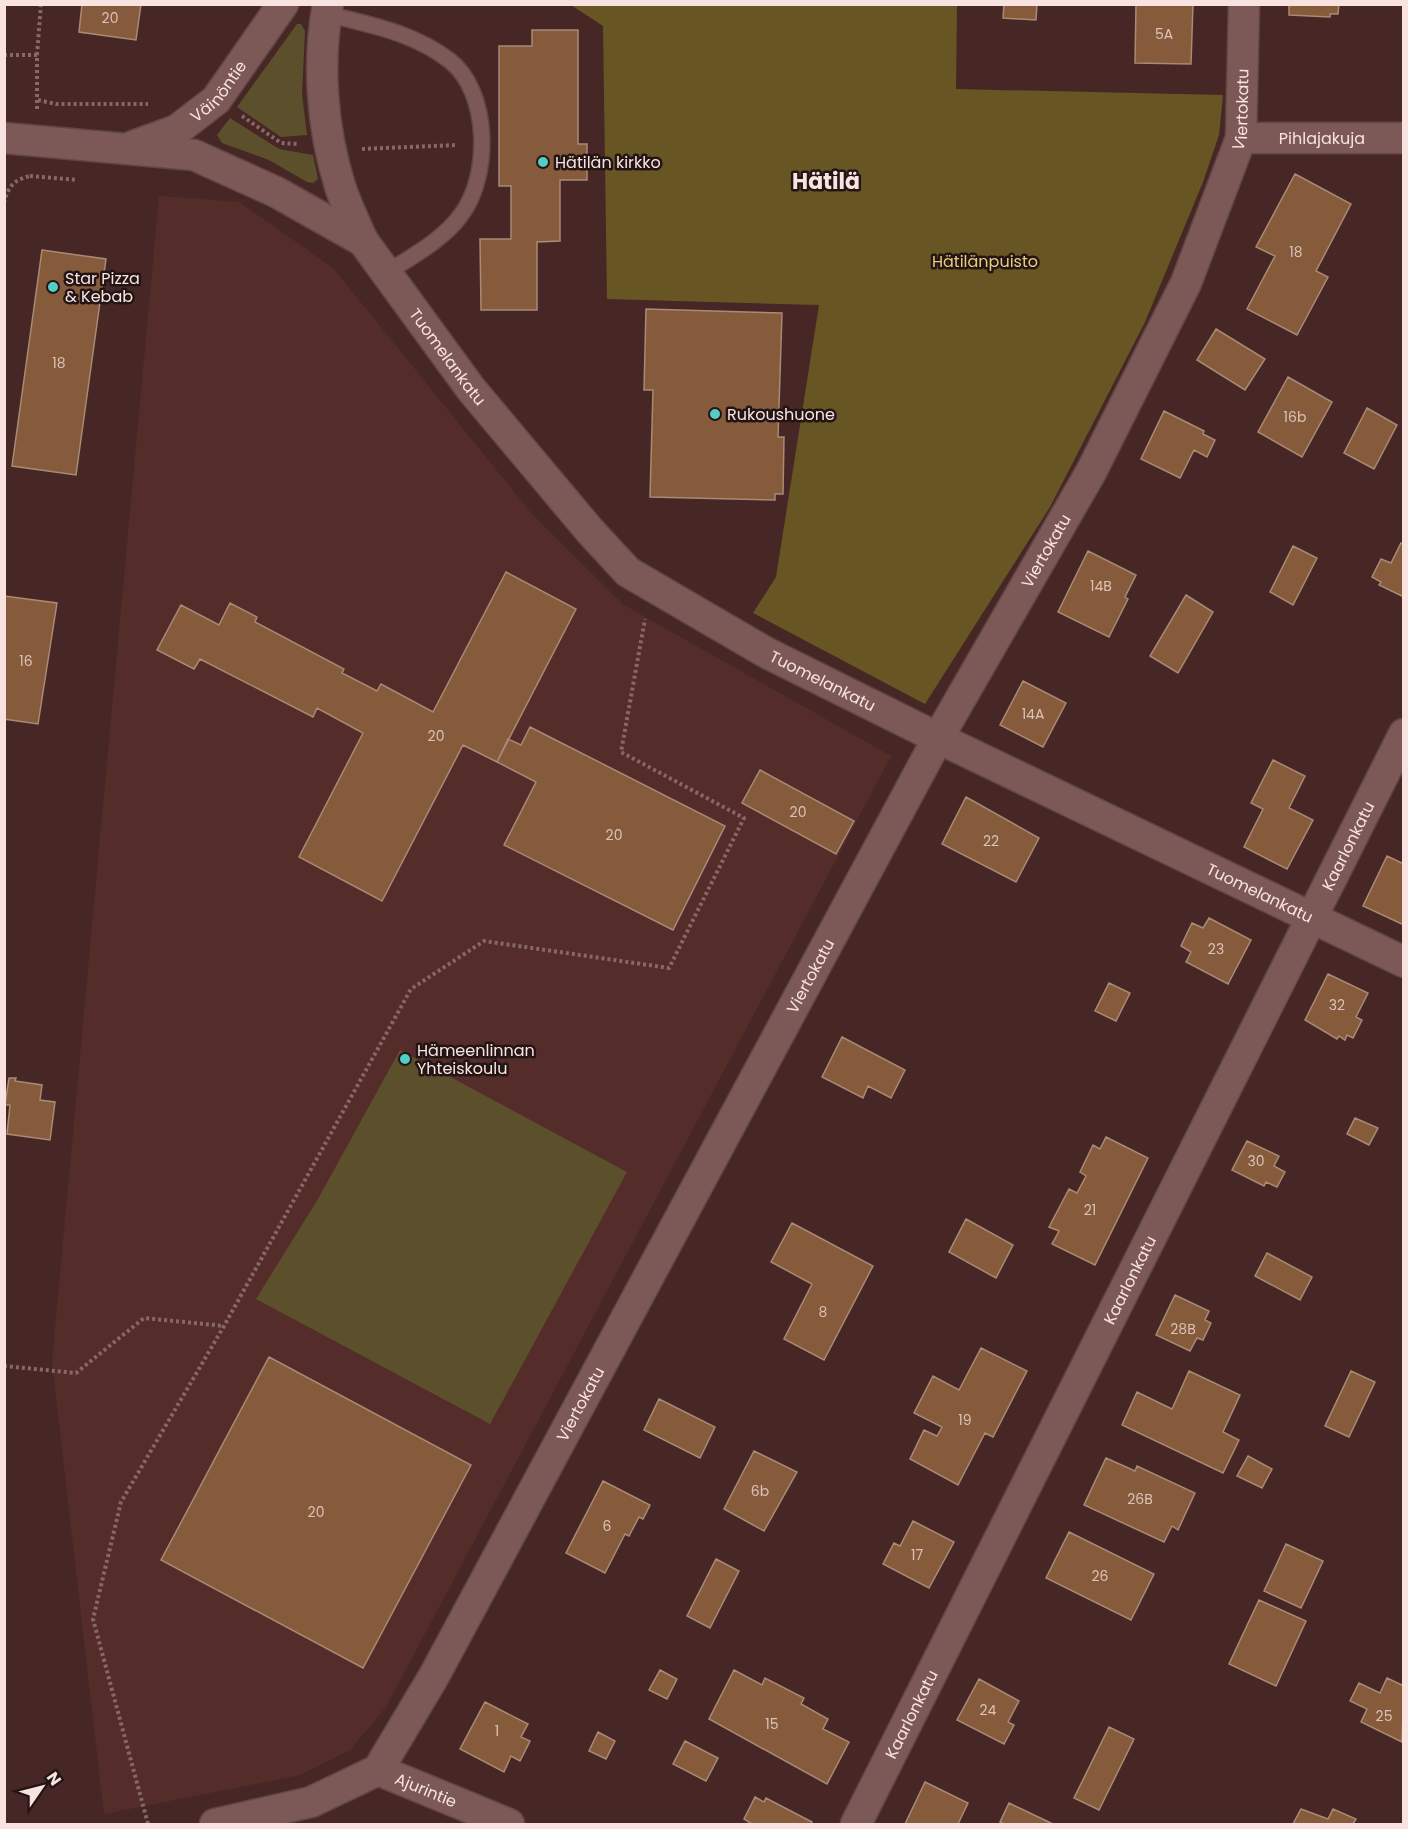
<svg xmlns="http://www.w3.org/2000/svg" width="1408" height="1829" font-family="Poppins,sans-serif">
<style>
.built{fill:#542d2b}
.green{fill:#5c502c}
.forest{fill:#675623}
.building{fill:#865b3c;stroke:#a88a75;stroke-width:1.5}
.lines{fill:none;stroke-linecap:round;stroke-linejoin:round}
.lane-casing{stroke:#614645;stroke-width:18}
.street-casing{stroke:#614645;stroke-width:33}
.path{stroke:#856867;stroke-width:4;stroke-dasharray:3 3;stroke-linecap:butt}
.lane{stroke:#7c5856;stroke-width:15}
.street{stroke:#7c5856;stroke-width:30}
.poi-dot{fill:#54cdc7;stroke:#231514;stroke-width:2}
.labels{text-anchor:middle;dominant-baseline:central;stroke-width:5;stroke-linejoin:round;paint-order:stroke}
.number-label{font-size:14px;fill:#dcc1b8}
.street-label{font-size:16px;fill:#f8e3e1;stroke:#231514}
.poi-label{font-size:16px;fill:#f8e3e1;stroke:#231514;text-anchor:start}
.park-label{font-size:16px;fill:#e9cc7f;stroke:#231514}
.district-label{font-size:22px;font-weight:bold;fill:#f8e3e1;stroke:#231514}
</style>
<rect width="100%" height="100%" fill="#472726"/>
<path class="built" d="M159 196 239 202 333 268 532 514 624 605 891 756 386 1707 350 1750 300 1775 104 1814 52 1362Z"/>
<path class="green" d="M297 24H301L305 31 302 94 307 135 281 137 237 107Z
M230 118 279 149 313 155 318 179 313 183 307 182 269 160 222 143 217 135Z
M400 1050 627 1172 490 1424 256 1299 318 1199Z"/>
<path class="forest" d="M571 5H957L956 89 1223 95 1219 135 1203 182 1145 322 1050 507 925 704 753 613 776 577 819 305 607 299 603 26Z"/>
<path class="building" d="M82 4H141L136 40 79 32Z
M1004 4H1037L1036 20 1003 18Z
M1136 4H1193L1191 64 1135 63Z
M1289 4H1339L1338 14H1330V17L1289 15Z
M532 30H578V144H587V180H560V241L537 242V310H481L480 239H511V186H499V46H532Z
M1295 174 1351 204 1316 271 1328 277 1297 335 1247 309 1275 256 1256 247Z
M42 250 106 259 76 475 12 466Z
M646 309 782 313 778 437H784L783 494H775V500L650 497 653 390H644Z
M1216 329 1265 359 1245 390 1197 360Z
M1288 377 1332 402 1302 457 1258 432Z
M1367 408 1397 425 1374 469 1344 453Z
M1164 411 1204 431 1203 434 1215 440 1207 457 1194 450 1180 478 1141 459Z
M1401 543 1404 544V597L1379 585 1381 582 1372 577 1381 559 1391 563Z
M1293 546 1317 558 1293 605 1270 592Z
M1088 551 1136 575 1125 597 1128 599 1109 637 1058 612Z
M506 572 576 609 497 762 463 745 382 901 299 857 363 733 317 708 313 717 200 659 194 669 157 650 181 605 219 625 230 603 257 617 255 622 344 669 342 673 377 691 381 684 433 712Z
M1186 595 1213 612 1178 673 1150 656Z
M4 596 57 603 38 724 4 719Z
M1023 681 1066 703 1043 747 1000 725Z
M530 727 725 826 673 930 504 845 536 782 497 762 508 739 521 745Z
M1273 760 1305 776 1289 808 1313 820 1287 869 1244 847 1263 809 1251 803Z
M760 770 854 821 836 854 742 803Z
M966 797 1039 838 1016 882 942 844Z
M1387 856 1404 864V925L1363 906Z
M1209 918 1251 940 1228 984 1186 962 1191 952 1181 946 1192 923 1203 928Z
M1328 974 1368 993 1356 1017 1362 1020 1353 1038 1347 1035 1345 1040 1339 1036 1337 1039 1305 1020Z
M1109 983 1130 993 1116 1021 1095 1011Z
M842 1037 905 1070 891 1098 868 1086 863 1098 822 1077Z
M9 1078H16L15 1081 42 1085 40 1100 55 1102 50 1140 7 1134 10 1105H5Z
M1355 1118 1378 1128 1369 1145 1347 1134Z
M1106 1137 1148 1158 1095 1265 1052 1244 1059 1231 1049 1227 1069 1189 1077 1193 1086 1176 1080 1172 1093 1145 1100 1149Z
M1247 1141 1279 1156 1274 1166 1285 1172 1277 1187 1266 1182 1264 1186 1232 1170Z
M966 1219 1013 1245 996 1278 949 1252Z
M792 1223 873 1266 824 1360 784 1339 812 1284 771 1262Z
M1267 1253 1312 1277 1300 1300 1255 1276Z
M1175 1295 1209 1311 1205 1320 1211 1323 1203 1340 1197 1338 1190 1351 1156 1335Z
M981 1348 1027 1371 993 1437 985 1433 958 1485 910 1459 924 1430 937 1436 942 1427 914 1413 933 1376 959 1390Z
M269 1357 471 1465 363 1668 161 1560Z
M1189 1371 1240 1395 1223 1432 1239 1440 1223 1473 1122 1425 1137 1392 1172 1409Z
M1351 1371 1375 1382 1349 1437 1325 1426Z
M659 1399 715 1427 700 1458 644 1430Z
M754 1451 797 1472 764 1531 724 1509Z
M1248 1456 1272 1469 1262 1488 1237 1476Z
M1106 1458 1135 1471 1137 1466 1195 1493 1178 1530 1172 1526 1164 1542 1084 1505Z
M603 1481 650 1505 643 1519 639 1517 629 1536 625 1534 605 1573 566 1553Z
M913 1521 954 1542 929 1588 883 1564 894 1543 900 1546Z
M1069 1532 1154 1574 1131 1620 1046 1578Z
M1286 1544 1323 1561 1301 1608 1264 1591Z
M716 1559 739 1571 710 1628 687 1616Z
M1259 1600 1306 1621 1276 1686 1229 1664Z
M660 1670 677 1679 667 1699 649 1690Z
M734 1670 762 1685 765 1678 804 1698 801 1704 828 1719 823 1729 849 1742 827 1784 709 1719Z
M1387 1678 1404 1686 1402 1742 1361 1722 1367 1709 1350 1701 1359 1683 1380 1693Z
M979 1679 1019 1701 1008 1722 1014 1725 1004 1744 957 1720Z
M485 1702 528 1724 521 1737 530 1741 520 1761 511 1756 504 1772 460 1749Z
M1109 1727 1134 1739 1099 1810 1074 1798Z
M598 1732 615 1741 606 1759 589 1751Z
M685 1741 718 1758 706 1781 673 1764Z
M925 1782 968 1803 958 1824H905Z
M755 1797 764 1802 766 1798 812 1822 810 1824H752L744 1819Z
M1009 1803 1053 1824H1004L1000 1822Z
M1301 1809 1328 1819 1333 1809 1356 1819 1353 1824H1293Z"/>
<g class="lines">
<defs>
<path id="lane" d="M327 14C370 25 412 32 449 60 490 91 491 176 461 215 443 240 411 257 386 273"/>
<g id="street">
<path d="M328 4C317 64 322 128 340 186 346 205 355 223 363 241"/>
<path id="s1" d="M4 138 194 155 276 192 363 241 471 389 590 531 628 572 767 653 938 738 1404 962"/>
<path id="s2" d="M1241 138H1404"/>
<path id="s3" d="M133 146 177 130 216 100 283 4"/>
<path id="s4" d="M378 1770 509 1824"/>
<path id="s5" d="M215 1824 311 1802 378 1770 434 1676 938 738 1091 472 1186 283 1241 138 1244 4"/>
<path id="s6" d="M856 1824 1404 734"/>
</g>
</defs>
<use href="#lane" class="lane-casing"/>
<use href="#street" class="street-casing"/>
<path class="path" d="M4 55H37
M38 100 56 104H148
M37 109V55L41 4
M242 116 281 143 298 144
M362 149 457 145
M30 176 77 180
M4 203C8 187 13 180 30 176
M4 1366 76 1373 144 1318 224 1326
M148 1824 93 1619 121 1502 224 1326 411 989 484 941 669 968 744 818 621 752 645 619"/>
<use href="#lane" class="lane"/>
<use href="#street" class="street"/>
</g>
<g class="poi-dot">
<circle cx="543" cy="162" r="6"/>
<circle cx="53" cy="287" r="6"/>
<circle cx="715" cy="414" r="6"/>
<circle cx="405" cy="1059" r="6"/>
</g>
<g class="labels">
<g class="number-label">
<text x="110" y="18">20</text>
<text x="1164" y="34">5A</text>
<text x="1296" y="252">18</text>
<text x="59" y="363">18</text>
<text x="1295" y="417">16b</text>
<text x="1101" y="586">14B</text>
<text x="26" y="661">16</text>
<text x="1033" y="714">14A</text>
<text x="436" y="736">20</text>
<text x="798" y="812">20</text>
<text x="614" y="835">20</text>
<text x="991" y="841">22</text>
<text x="1216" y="949">23</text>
<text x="1337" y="1005">32</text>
<text x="1256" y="1161">30</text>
<text x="1090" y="1210">21</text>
<text x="823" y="1312">8</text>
<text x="1183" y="1329">28B</text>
<text x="965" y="1420">19</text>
<text x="760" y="1491">6b</text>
<text x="1140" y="1499">26B</text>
<text x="316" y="1512">20</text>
<text x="607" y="1526">6</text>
<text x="917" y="1555">17</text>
<text x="1100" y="1576">26</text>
<text x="988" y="1710">24</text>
<text x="1384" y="1716">25</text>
<text x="772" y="1724">15</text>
<text x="497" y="1731">1</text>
</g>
<g class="street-label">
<text stroke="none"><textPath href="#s3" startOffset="104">Väinöntie</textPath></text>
<text stroke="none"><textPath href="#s5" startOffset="2049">Viertokatu</textPath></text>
<text stroke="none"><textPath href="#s2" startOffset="81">Pihlajakuja</textPath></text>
<text stroke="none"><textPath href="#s1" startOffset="524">Tuomelankatu</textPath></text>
<text stroke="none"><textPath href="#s5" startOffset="1563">Viertokatu</textPath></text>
<text stroke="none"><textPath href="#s1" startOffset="1028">Tuomelankatu</textPath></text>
<text stroke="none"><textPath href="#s6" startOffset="1095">Kaarlonkatu</textPath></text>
<text stroke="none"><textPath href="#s1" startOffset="1514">Tuomelankatu</textPath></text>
<text stroke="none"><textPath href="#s5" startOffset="1077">Viertokatu</textPath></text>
<text stroke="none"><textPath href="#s6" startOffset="609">Kaarlonkatu</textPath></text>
<text stroke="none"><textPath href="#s5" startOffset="591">Viertokatu</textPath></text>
<text stroke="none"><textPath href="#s6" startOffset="123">Kaarlonkatu</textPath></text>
<text stroke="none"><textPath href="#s4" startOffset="52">Ajurintie</textPath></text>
</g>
<g class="poi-label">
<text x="555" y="162">Hätilän kirkko</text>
<text x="65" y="278">Star Pizza<tspan x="65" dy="18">&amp; Kebab</tspan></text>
<text x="727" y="414">Rukoushuone</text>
<text x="417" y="1050">Hämeenlinnan<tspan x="417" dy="18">Yhteiskoulu</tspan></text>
</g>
<g class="park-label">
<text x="985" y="261">Hätilänpuisto</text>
</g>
<g class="district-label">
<text x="826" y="181">Hätilä</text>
</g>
</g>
<rect width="1408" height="1829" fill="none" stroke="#f8e3e1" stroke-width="12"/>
<g transform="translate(42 1787) rotate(55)" stroke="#231514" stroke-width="4.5" paint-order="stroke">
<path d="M0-4.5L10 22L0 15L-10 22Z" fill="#f8e3e1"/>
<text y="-9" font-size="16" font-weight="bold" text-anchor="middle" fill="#f8e3e1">N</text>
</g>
</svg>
